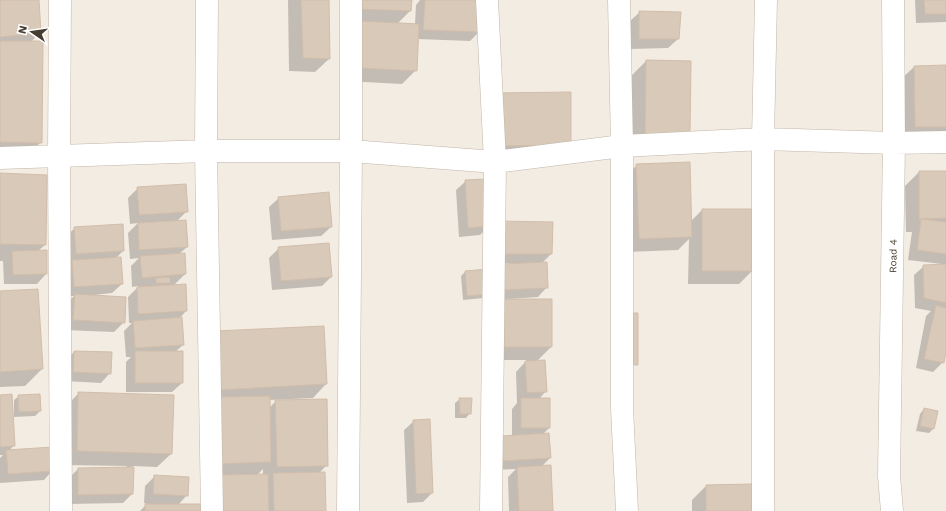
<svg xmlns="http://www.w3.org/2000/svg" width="946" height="511" font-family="'Work Sans',sans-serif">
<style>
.shadow{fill:#0003;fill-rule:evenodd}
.building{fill:#d9c9b9;stroke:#d2bda9}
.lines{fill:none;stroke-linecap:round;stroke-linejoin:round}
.minor-casing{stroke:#c2b6a7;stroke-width:23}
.minor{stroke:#fff;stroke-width:22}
.labels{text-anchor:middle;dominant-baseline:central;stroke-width:3;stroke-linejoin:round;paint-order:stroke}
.street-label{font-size:10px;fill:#453c32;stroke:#fff}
</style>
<rect width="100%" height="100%" fill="#f3ece2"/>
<path class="shadow" d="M0 0H38L40 32 31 42 41 142 27 156H0Z
M288 0H328L329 59 315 72 289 71Z
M342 0H411L410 11 397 24H415L416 5 420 0H480L479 32 470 41 417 39 416 70 402 84 345 81Z
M915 0H946V22L916 23Z
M640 12 678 39 668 48 630 49V21Z
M646 61 690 62 689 134 632 147V75Z
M946 66V139L902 141 900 80 914 67Z
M485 107 570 145 485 159Z
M637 165 691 221 702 210 753 270 739 284H688L689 239 678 250 626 252 623 179Z
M919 172H946V347L943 362 933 372 916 368 926 316 931 311 915 308 914 275 924 266 942 265V264L908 260 912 232H906L905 186Z
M0 174 45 245 38 251H46V274L37 284H4L3 261H0Z
M466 181 489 226 480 235 459 237 456 190Z
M138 188 187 211 177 221 187 247 179 254 185 274 173 286 186 311 179 319 183 345 175 352 182 383 172 392H126V362L131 357H126L124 331 132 323H129L128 297 139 286 132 287 131 266 139 258 130 259 128 233 138 223 130 224 128 198Z
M279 198 331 227 321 236 272 240 269 207Z
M75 228 123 251 116 258 122 284 112 293 94 295V296L124 322 114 332 64 330 65 305 74 296H65L63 271 71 263H66L65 237Z
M489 232 551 254 542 263 547 287 538 297 506 299V300L551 347 536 362 546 391 539 399 549 428 543 434 550 458 541 467 552 511H509L508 477 516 469 494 470 493 446 512 436V409L517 403 516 372 527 360H487L494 299 512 265V263H489Z
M279 248 331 277 322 286 272 290 269 258Z
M487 270 484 298 463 300 461 276 465 272Z
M0 292 42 369 25 386 0 387Z
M323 327 326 384 313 398 269 400V408L276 401 327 465 319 473 325 511H204L203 346ZM263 469V475H257Z
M74 352 110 373 101 383 64 381 65 361Z
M79 393 171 454 157 467 132 466V494L123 503 69 504V478L78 469 127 468V466L63 465 65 407Z
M39 395 40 411 35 416 14 417V400L19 396Z
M0 396 14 445 9 451 53 470 44 480 0 483V458L3 455H0Z
M460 399 470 413 466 418H455V403Z
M924 409 933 429 929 433 916 431 920 414Z
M414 421 432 493 423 502 407 503 404 430Z
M155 476 187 495 178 505 201 511H140L147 504 144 503 145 486Z
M706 486 752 511H692V500Z"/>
<path class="building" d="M0 0H39L41 33 0 37Z
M301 0H329L330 59 303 58Z
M355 0H412L411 11 354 9Z
M425 0H481L480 32 423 30Z
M924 0H946V14H925Z
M639 11 681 12 679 39H639Z
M361 21 419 24 417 71 359 68Z
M0 41H43L42 143 0 142Z
M646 60 691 61 690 134H645Z
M946 65V127H915L914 66Z
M571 92V145L498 146V93Z
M690 162 692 237 639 239 636 164Z
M919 171H946V218L919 219Z
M0 173 47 175 46 245 0 244Z
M487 179 490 226 468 228 465 180Z
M186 184 188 212 139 215 137 187Z
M329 192 332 227 281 231 278 197Z
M702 209H754V271H702Z
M921 219 946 222V254L917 250Z
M186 220 188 247 139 250 138 223Z
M499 221 553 222 552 254H498Z
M123 224 124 251 76 254 74 227Z
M329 243 332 277 281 281 278 247Z
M47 250V274L13 275 12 251Z
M185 253 186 274 142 278 140 256Z
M121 257 123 284 74 287 72 260Z
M547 262 548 288 503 290 502 264Z
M946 264V303L924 298 923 265Z
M488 269 490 294 467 296 465 271Z
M170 277V283H156V278Z
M186 284 187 311 138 314 137 287Z
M38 289 43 369 0 372V291Z
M75 294 126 297 125 323 73 320Z
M500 299H552V347H500Z
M936 305 946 308V352L944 363 924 359Z
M628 313H638V365H628Z
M182 317 184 345 135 348 133 321Z
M324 326 327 384 219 390 216 331Z
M74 351 112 352 111 374 73 372Z
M135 351H183V383H135Z
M545 360 547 392 527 393 525 361Z
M78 392 174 395 172 454 77 451Z
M12 394 15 446 0 447V395Z
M40 394 41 411 19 412 18 395Z
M270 396 271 462 220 464 218 397Z
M459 398H472L471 414H460Z
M521 398H550V428H521Z
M327 399 328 466 277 467 275 400Z
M924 408 938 411 934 429 920 426Z
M430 419 433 493 416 494 413 420Z
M549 433 551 458 503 461 502 436Z
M53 447 54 471 8 474 6 450Z
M551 465 553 511H519L517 467Z
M134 467 133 494 78 495V468Z
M325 472 326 511H274L273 473Z
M268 474 269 511H218L217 475Z
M154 475 189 477 188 496 153 494Z
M753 484V511H706V485Z
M145 504H202V511H145Z"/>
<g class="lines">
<defs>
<path id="minor" d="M60 0 59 156 61 511
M207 0 206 151 212 511
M487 0 495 162 491 511
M619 0 622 146V408L627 511
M0 158 206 151H351L495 162 622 146 763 139 894 143 946 142
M348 511 351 151V0
M763 511V139L766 0
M892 511 889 476 894 143 893 0"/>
</defs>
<use href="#minor" class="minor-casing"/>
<use href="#minor" class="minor"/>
</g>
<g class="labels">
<g class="street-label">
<text transform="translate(893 256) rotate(-89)">Road 4</text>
</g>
</g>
<g transform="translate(32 32) rotate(283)" stroke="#ffffff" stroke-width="3" paint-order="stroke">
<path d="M0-3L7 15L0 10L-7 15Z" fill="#453c32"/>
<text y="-6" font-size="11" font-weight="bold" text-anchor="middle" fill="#453c32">N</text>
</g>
</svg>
